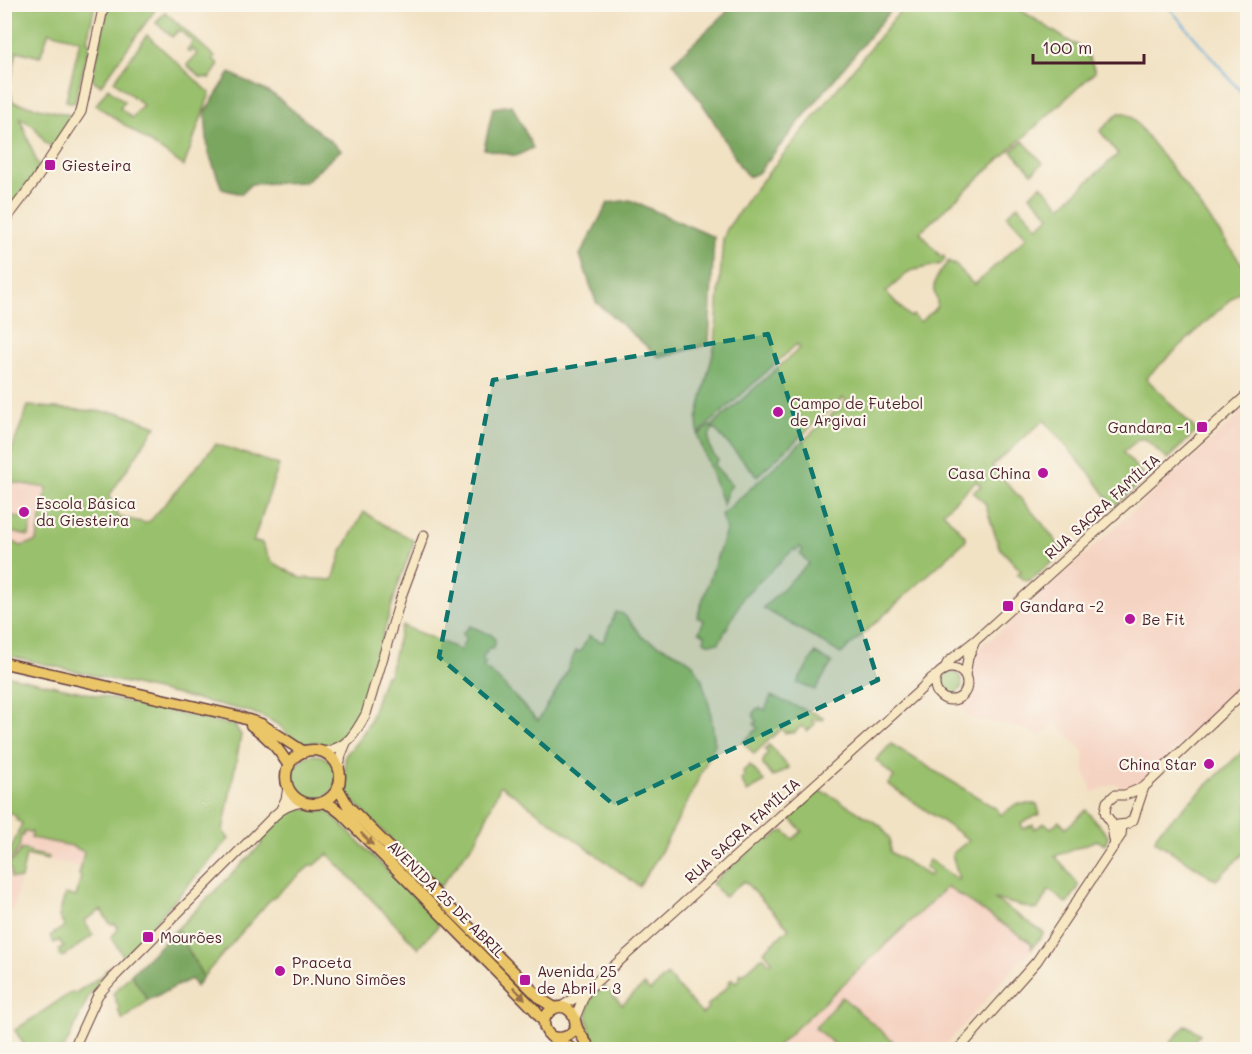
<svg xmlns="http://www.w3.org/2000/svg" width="1252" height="1054" font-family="Mali,sans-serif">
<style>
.built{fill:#f5d3c2}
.green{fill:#99c06c;stroke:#72704c;stroke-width:1.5}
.forest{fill:#7aa660;stroke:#626246;stroke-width:1.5}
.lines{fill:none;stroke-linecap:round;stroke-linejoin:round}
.stream{stroke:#5fa8d6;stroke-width:2}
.secondary-casing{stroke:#633c42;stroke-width:11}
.primary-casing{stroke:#633c42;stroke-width:13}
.secondary{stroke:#f7e8c3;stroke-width:9}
.primary{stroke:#ebc669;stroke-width:10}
.oneway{fill:#9a724a}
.marked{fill:#0f766e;fill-opacity:0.2;stroke:#0f766e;stroke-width:4.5;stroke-dasharray:12 8;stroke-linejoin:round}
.poi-dot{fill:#b5179e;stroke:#fbf7ec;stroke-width:2}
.labels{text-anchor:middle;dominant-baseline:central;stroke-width:4.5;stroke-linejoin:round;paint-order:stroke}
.poi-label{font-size:15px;fill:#4a1f2b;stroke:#fbf7ec;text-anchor:start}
.street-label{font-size:15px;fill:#4a1f2b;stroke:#fbf7ec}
</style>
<rect width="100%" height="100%" fill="#fbf7ec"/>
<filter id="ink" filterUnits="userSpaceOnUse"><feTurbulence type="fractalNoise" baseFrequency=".0167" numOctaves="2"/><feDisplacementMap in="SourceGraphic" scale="12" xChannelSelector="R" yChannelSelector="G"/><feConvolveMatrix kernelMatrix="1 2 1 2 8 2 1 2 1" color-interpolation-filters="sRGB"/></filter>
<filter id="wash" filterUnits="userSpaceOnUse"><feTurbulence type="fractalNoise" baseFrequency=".008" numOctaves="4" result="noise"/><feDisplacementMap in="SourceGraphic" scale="24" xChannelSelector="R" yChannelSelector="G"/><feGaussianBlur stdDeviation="1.35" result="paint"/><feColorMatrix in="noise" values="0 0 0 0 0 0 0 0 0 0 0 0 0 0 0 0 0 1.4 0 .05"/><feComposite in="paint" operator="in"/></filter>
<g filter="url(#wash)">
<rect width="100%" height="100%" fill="#f2e2c4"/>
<path class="built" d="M1247 402V679L1139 784 1126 788 1114 784 1093 792 1083 769 1085 753 1056 722 1040 737 1028 730 969 718 960 704 968 698 973 687 972 671 975 654 985 640 988 642 1239 416 1236 412Z
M4 481 48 488 37 540 35 542 21 546 5 537Z
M23 820 84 852 81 867 25 855 16 900 12 910 5 916 4 863Z
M947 887 1030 942 1032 945 1031 949 942 1049 775 1050Z"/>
<path class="green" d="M906 4 1013 5 1072 43C1084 46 1092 61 1095 72L920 232 941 257 943 255 945 259 941 264 937 265 910 271 886 292 910 317 913 315 920 322C925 317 935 311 937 305 938 300 935 295 934 291 933 279 942 269 949 261L953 265 954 263 974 285 1027 237 1007 215 1018 205 1038 227 1050 216 1030 195 1041 185 1061 206 1118 154 1100 131 1119 113H1125L1132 117 1188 189 1247 271V284L1146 378 1197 431 1167 459 1145 439H1139L1123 452 1143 475V480L1114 507 1094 479 1044 420 992 466 1042 523 1064 552 1032 579 1027 581 1024 580 1017 574 1021 571 999 547 985 503 973 492 981 486 976 481 943 512 965 536 966 539 963 543 841 654 812 636 763 608 809 563 800 554 803 550 800 547 796 551 794 549 744 596 719 643H707L704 641 705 635 699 632 704 620 697 617 726 530 721 515 847 401 843 398 757 476 712 426 800 348 797 344 698 434 697 419 715 344 723 239 727 229 752 193Z
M5 5H95L87 41 90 42 75 102 73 103 66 101 80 40 49 32 40 57 17 51 9 88 13 102 70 115 59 139 53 149 44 141 34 126 20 118 39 168 5 216Z
M108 5H149L155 10 101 85 95 82 92 79Z
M165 12 215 57 213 60 219 65 210 78 200 77 187 65 197 54 193 49 190 53 187 50 193 42 179 30 172 37 156 23Z
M147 35 210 93 184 166 96 105 108 88 125 102 120 108 132 118 143 105 114 81Z
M1023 141 1043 163 1032 173 1012 151Z
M28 406 120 413 156 426 109 496 118 517 146 523 152 519 216 444 279 465 253 542H261L272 562 301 578 333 580 342 551 364 512C373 518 381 523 389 528 398 533 407 534 414 542L398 585 362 705C356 722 346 739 330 746L315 742 302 744 297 742 288 735 280 726 268 719 251 712 5 655 4 537 21 546 35 542 37 540 47 488 5 481V468Z
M710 426 713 429C705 438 710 452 718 460L714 465 732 485 727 492 723 505 698 436Z
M7 515 32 520 29 536 5 531Z
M616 612 623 614 630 621 642 637 682 656 693 664 702 680 710 708 715 744 688 801 659 855 639 886 502 786H500L477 839 439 888 348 796 346 791 345 756 360 738 369 723 384 677 389 675 401 628 403 626 454 647 460 651 466 638 463 636V633L470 626 492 635 495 639V644L493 649 489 648 482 659 486 662 483 667 494 675 538 721 562 681 576 651 580 652 589 636 603 642Z
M815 653 832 663 815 690 797 683Z
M940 683a11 11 0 1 1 22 0a11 11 0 1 1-22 0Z
M5 675 235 726 241 735 223 831 229 839 124 957 111 937 118 930 116 924H110L101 910 84 921 93 935 64 956 61 957 58 955 60 953 59 950 64 947 59 940 54 943 50 936 65 926 59 917 65 894 76 897 81 876 79 875 84 852 72 846 31 838 32 832 24 831 23 836H21L19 848 5 867V863L22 823 16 820 17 817 5 810Z
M771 696 823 717V720L820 719 816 720 815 718 812 720 815 724 807 731 802 726 793 733 788 732 785 733 781 729 754 754 743 742 758 728 754 724 757 721C752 716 753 714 756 709L760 708 765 710Z
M891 744 997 809 1001 815 1016 804H1037L1040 814 1021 823 1023 829 1033 825 1035 829 1045 823 1051 828 1059 821 1066 828 1086 810 1108 836 1105 845 1097 840 1069 851 1055 856 1078 884V888L1067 904 1049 890 1037 910 994 899 1044 933 1031 949 1032 945 1030 942 947 887 774 1049H600L591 1038 587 1017 589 1004 592 997 604 986 622 1005 644 985 650 991 667 975 702 1014 709 1008 707 1006 730 984 729 982 732 979 736 982 740 978 739 976 741 973 743 974 762 957H764L769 963 772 961 764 951 789 928 744 881 724 897 712 883 766 836 770 840 779 832H782L784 831 793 839 802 831 788 816 817 789 825 794 827 793 881 826 890 839V852L929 876 932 872 925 867 929 860 959 880 952 854 969 840 888 784 894 777 876 760Z
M769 745 775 751 789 768 773 777 763 765V761L768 753 765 750Z
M1247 747V850L1216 880 1155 841 1156 836 1161 829Z
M293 777a22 22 0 1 1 44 0a22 22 0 1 1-44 0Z
M750 765 765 782 747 792 741 780 744 777 743 771Z
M298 808 325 811 330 813 438 921V926L418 948 328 854 314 866 312 864 268 902 203 977 177 929 262 844 260 841C271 830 283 813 298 808Z
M22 849 30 851 31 853 49 857 48 860 26 855 21 879 11 878V870L8 868C9 865 19 852 22 849Z
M110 967V970L90 994 64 1049H24L25 1047 15 1030 72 992 74 994 106 973 105 971Z
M131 974 148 1000 123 1020 118 1010 119 1008 113 994Z
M842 997 902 1049H840L815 1028Z
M1186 1025 1200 1034 1187 1049H1165Z"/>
<path class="forest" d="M723 5H895L761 169 758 173 749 177 741 168 710 115 673 62 727 12Z
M230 73 274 95 341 150 305 182 251 184 241 194 222 189 208 151 205 112Z
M512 105 533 148 516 156 484 149 493 108Z
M630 200 714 237 709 344 660 358 596 302 580 255 608 203Z
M177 929 203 977 196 987 191 979 148 1000 131 974Z"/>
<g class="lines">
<path class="stream" d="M1166 4 1248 100"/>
</g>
</g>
<g filter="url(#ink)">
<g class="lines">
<defs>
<path id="secondary" d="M4 222 35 181 81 112 104 4
M935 684a16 16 0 1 1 32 0a16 16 0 1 1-32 0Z
M944 670 948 662 976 640 1248 394
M965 676 968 658 975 641
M324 752C348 747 355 734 366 714L402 594 424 535
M339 767 341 755 346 743
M281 809 286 799 288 787
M1118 825 1127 824 1133 820 1144 787
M1115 845 1111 822 1106 815 1105 811 1107 802 1115 795H1125L1144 787 1248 688
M561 1007 586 991 918 692 932 678 939 674
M575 1018 586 991
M73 1050 98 995 112 979 275 815C283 807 291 804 302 802
M958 1050 1037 961 1121 835 1122 826"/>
<path id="primary" d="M4 663 236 716 261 724 304 752
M251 725C268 736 279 749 289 766
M286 777a27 27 0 1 1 54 0a27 27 0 1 1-54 0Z
M338 788 348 806 542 1000 555 1008
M323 802 332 806 341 813 534 1009 544 1022
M553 1037C564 1040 573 1035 576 1024
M575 1050C566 1045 552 1040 547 1032 536 1016 559 998 571 1012 575 1016 575 1021 576 1025 579 1034 586 1042 591 1050"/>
</defs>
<use href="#secondary" class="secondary-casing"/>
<use href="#primary" class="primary-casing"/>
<use href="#secondary" class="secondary"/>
<use href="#primary" class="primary"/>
</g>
<defs><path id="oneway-solid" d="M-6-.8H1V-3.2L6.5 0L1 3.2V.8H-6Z" transform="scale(1.5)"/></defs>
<g class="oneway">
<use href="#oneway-solid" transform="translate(367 839) rotate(45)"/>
<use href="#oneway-solid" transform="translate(519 993) rotate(46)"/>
</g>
</g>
<path class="marked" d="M768 334 878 680 614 805 439 657 493 380Z"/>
<g class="poi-dot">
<rect x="44" y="159" width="12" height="12" rx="3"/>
<circle cx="778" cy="412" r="6"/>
<rect x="1196" y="421" width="12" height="12" rx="3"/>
<circle cx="1043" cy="473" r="6"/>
<circle cx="24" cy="512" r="6"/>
<rect x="1002" y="600" width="12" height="12" rx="3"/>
<circle cx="1130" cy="619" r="6"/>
<circle cx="1209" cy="764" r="6"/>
<rect x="142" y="931" width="12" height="12" rx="3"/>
<circle cx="280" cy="971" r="6"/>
<rect x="519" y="974" width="12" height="12" rx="3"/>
</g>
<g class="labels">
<g class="poi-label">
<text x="62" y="165">Giesteira</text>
<text x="790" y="403">Campo de Futebol<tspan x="790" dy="17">de Argivai</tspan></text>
<text x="1190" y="427" text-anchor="end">Gandara -1</text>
<text x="1031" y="473" text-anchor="end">Casa China</text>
<text x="36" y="503">Escola Básica<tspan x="36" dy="17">da Giesteira</tspan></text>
<text x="1020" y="606">Gandara -2</text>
<text x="1142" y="619">Be Fit</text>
<text x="1197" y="764" text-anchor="end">China Star</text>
<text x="160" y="937">Mourões</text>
<text x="292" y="962">Praceta<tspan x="292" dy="17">Dr.Nuno Simões</tspan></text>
<text x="537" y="971">Avenida 25<tspan x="537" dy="17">de Abril - 3</tspan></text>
</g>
<g class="street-label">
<text transform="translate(1102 506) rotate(-42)">RUA SACRA FAMÍLIA</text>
<text transform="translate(742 830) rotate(-42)">RUA SACRA FAMÍLIA</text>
<text transform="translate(447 899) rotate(45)">AVENIDA 25 DE ABRIL</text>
</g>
</g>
<rect width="1252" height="1054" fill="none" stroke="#fbf7ec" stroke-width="24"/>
<path d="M1033 54v9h111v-9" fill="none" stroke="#4a1f2b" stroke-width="3"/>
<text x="1042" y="54" font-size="18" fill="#4a1f2b" stroke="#fbf7ec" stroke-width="4.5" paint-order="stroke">100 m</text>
</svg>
